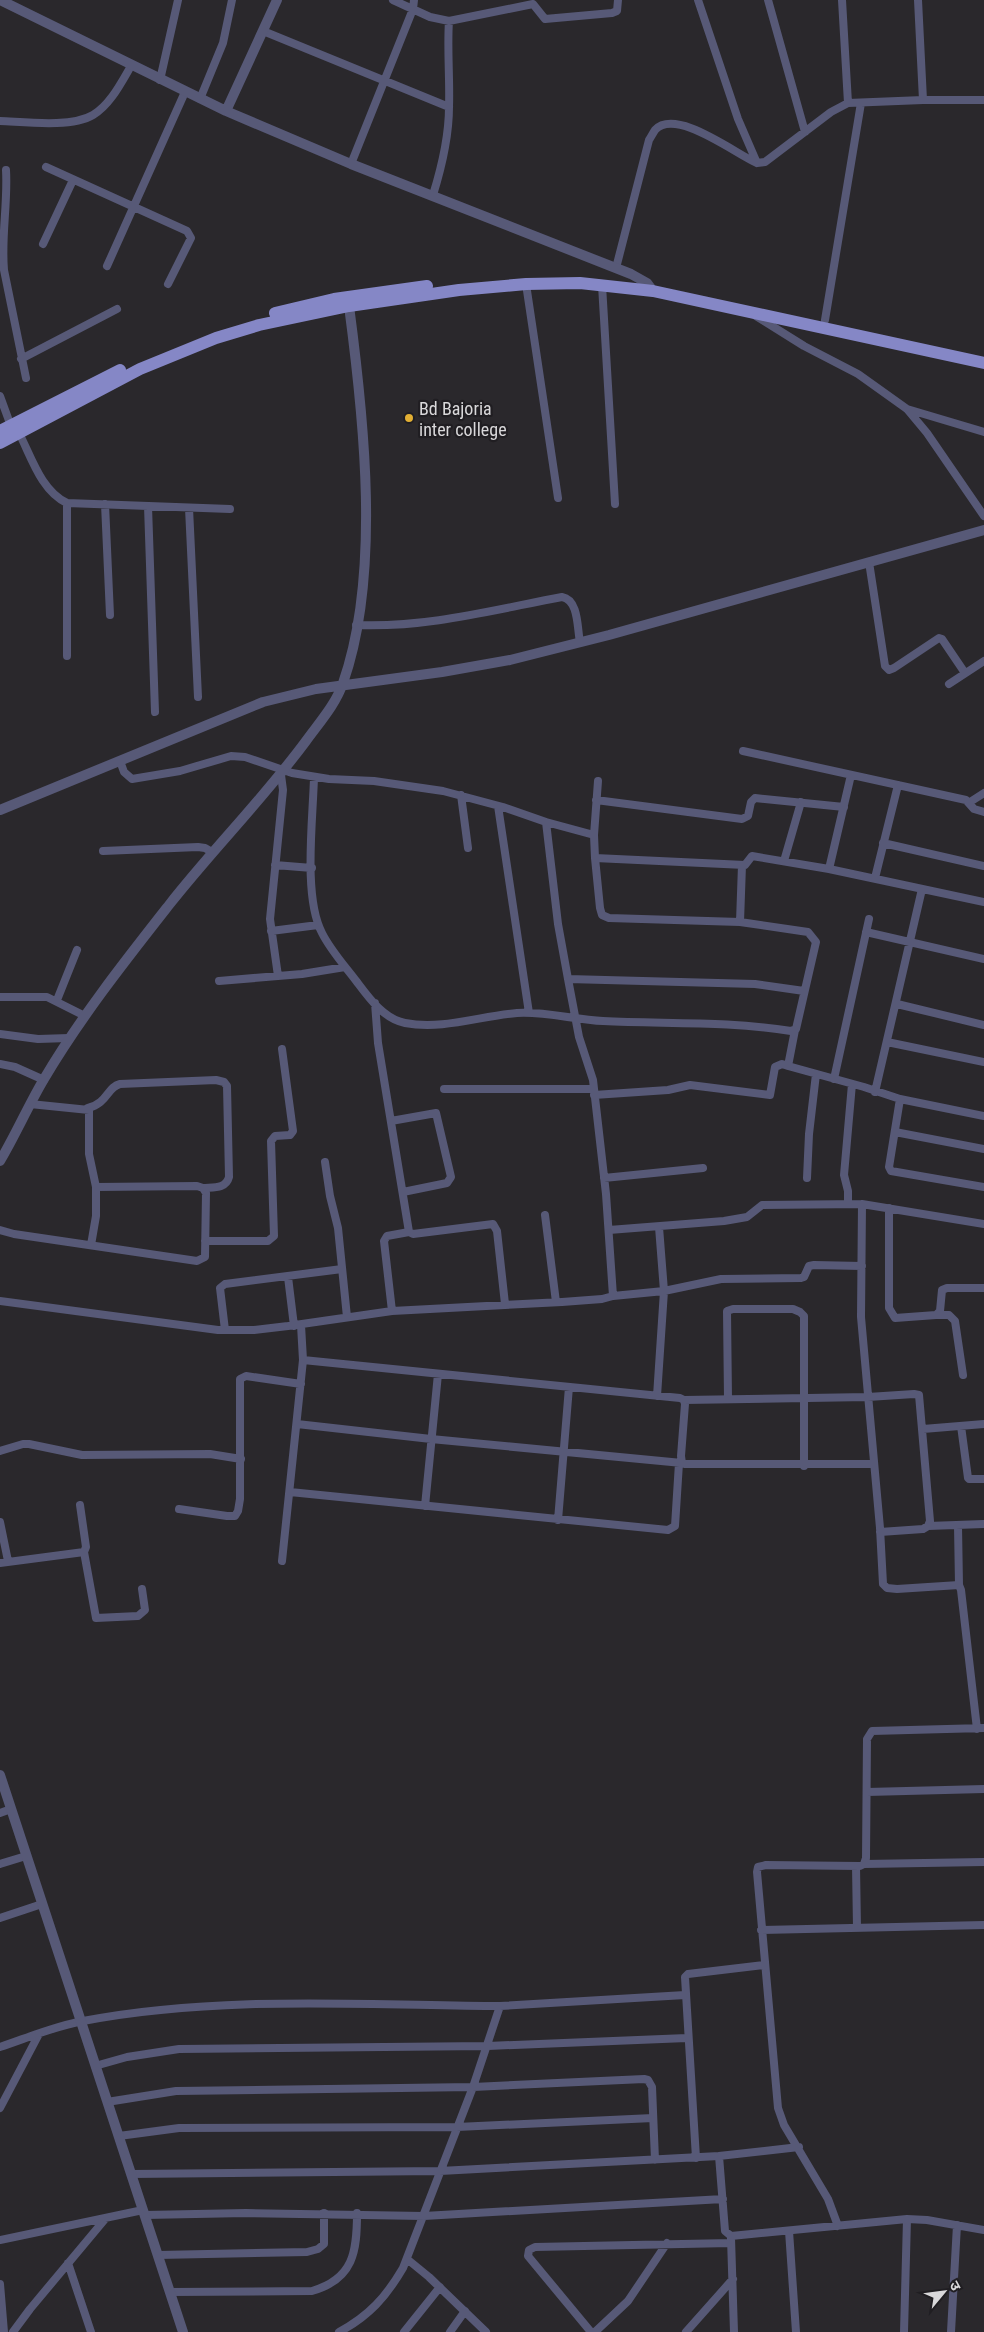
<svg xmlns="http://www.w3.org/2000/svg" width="984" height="2332" font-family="'Roboto Condensed','Noto Sans Devanagari',sans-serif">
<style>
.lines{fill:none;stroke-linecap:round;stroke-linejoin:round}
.minor{stroke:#575977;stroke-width:8}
.tertiary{stroke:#575977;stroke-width:10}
.primary{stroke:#8587c6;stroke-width:12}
.poi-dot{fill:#e2af34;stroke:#201e22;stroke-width:2}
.labels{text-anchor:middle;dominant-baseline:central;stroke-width:4.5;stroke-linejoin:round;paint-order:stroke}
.poi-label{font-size:18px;fill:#d9d8da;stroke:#201e22;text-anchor:start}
</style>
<rect width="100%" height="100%" fill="#2a282c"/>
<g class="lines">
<path class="minor" d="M393 0 430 17 449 21 533 4 545 19 612 13 617 11 618 0
M698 0 738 119 757 163
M768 0 805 132
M842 0 848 103
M918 0 923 100
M263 31 449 107
M160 80 178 0
M200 99 223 43 232 0
M0 121C25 122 71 128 93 115 110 105 121 83 131 66
M351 164 413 9 414 0
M46 167 187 231 191 238 168 284
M6 170C8 203 1 237 4 270L26 378
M433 195C442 166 449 137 449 107 450 78 447 49 449 21
M43 244 73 180
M107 266 185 92
M616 268 649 140C651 137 653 133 655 130 676 107 737 155 757 163L765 162 831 112 848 103 923 100H984
M526 284 558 498
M602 285 615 504
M756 316 804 346 858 374 907 409 927 433 984 516
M825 320 861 103
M21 359 117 309
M0 396 12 429
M907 409 984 432
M19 433C31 456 41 491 67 503L230 509
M67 503V656
M105 504 110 615
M148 506 155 712
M189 508 198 697
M869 562 885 666 889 670 894 668 939 638 942 639 965 673
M356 625C426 628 493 610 562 597 579 600 577 628 580 642
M949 684 984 661
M743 751 966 800 974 809 984 812
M120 761 124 772 132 779 180 771 231 756 245 757 292 773 329 779 374 781 443 791 503 807 546 822 558 924 568 979 579 1037 593 1080 606 1194 613 1296 664 1291 657 1396
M314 777C313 819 303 897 322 933 331 951 345 966 357 982 369 998 384 1019 405 1023 443 1030 480 1016 517 1013 544 1011 576 1020 603 1021 666 1024 729 1021 791 1031L796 1029 816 942 808 932 740 922 609 918 602 915 600 908 595 858 745 865 752 856 829 869 984 902
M461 795 468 848
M596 800 742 819 748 816 751 802 755 798 844 807
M970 802 984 793
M498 806 529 1013
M546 822 594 835 595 858
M594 835 598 781
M883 843 984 866
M103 851 198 847 205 848 212 852
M784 861 801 802
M275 865 312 868
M829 869 851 775
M875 878 898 785
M740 922 742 865
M271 931 318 925
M866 932 984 959
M278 976 270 919 283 790 281 775
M568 979 755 984 804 991
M219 981 302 974 345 967
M0 997H47L85 1016
M57 1000 77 950
M375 1003 378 1043 409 1232 413 1234 493 1224 497 1231 505 1304
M897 1004 984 1025
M0 1034 38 1039 69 1038
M887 1042 984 1062
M0 1064 15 1067 44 1080
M788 1066 864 1087 900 1099 984 1116
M834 1079 869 919
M444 1089H594
M875 1092 922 889
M594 1095 668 1090 690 1085 770 1095 775 1067 782 1064 788 1066 795 1030
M900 1099 889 1167 891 1171 984 1187
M30 1104 89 1110V1154L96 1187V1216L91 1245
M88 1108C108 1103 107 1087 120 1084L216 1080 224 1082 227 1086 229 1177C226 1189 213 1187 203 1188
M391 1121 436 1113 451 1177 447 1183 403 1192
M895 1132 984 1149
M325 1162 330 1196 338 1228 347 1317
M604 1178 703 1168
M807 1178 809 1134 816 1074
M848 1204V1191L844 1175 852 1084
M862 1204 984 1224
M889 1208V1308L895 1318 936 1315 940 1311 942 1290 947 1288H984
M545 1215 556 1302
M659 1227 664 1291 721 1279 801 1278 804 1277 809 1266 814 1265 862 1266
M0 1230 14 1234 197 1261 205 1257 206 1193 203 1188 197 1186 96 1187
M609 1230 724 1221 747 1217 762 1205 862 1204 861 1317 880 1528 883 1584 887 1588 897 1589 959 1585 961 1590 977 1729
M205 1241H268L274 1236 271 1141 275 1136 290 1135 293 1131 282 1049
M288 1277 294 1326
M0 1301 218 1330H254L288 1326 392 1311 562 1302 602 1299 613 1296
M392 1311 384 1241 387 1236 409 1232
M936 1315H949L955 1321 963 1375
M301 1325 303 1360 680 1398 684 1400 685 1404 681 1456 682 1463 685 1464H874
M225 1330 220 1288 225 1284 342 1269
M728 1399 727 1311 733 1309H793L800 1312 804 1316V1466
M684 1400 868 1397 914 1394 919 1395 930 1521 928 1526 923 1529 880 1532
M297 1424 431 1439 682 1463
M961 1426 968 1478 969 1479H984
M923 1429 984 1424
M0 1451 23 1444H29L82 1455 210 1454 241 1459
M290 1492 668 1530 675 1526 679 1463
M425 1506 438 1374
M179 1509 227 1516H235L238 1511 240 1499V1379L246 1376 301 1384
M558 1520 569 1387
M0 1522 8 1561
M928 1526 984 1524
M958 1526 959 1585
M84 1552 96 1618 138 1616 145 1610 142 1589
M282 1561 303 1360
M0 1563 84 1552 86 1547 80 1505
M867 1792 984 1789
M0 1813 11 1809
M0 1864 26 1856
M864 1864 984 1862
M856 1866 857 1928
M0 1918 42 1904
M761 1930 984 1925
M500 2006 685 1995
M0 2047C27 2038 55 2026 83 2021 218 1995 363 2005 500 2006L473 2087 403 2268C386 2297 369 2316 339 2332
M95 2066 127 2057 179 2049 488 2046 687 2038
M107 2102 176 2091 473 2087 644 2079 648 2080 652 2087 655 2160
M0 2108 39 2034
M119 2136 179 2128 457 2127 653 2118
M719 2156 799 2147
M696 2158 685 1977 688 1974 764 1965
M131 2174 440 2171 719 2156 725 2231 731 2236 907 2219 927 2220 984 2230
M145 2215 246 2213 424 2216 723 2199
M838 2226 828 2199 784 2125 778 2108 757 1872 758 1867 766 1865 860 1866 864 1864 866 1858 867 1739 872 1731 984 1728
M789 2231 796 2332
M731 2238 734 2332
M0 2240 143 2210
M158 2255 307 2252 318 2249 324 2244V2213
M407 2259 429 2277 486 2332
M68 2263 91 2332
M0 2284 4 2332
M170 2292 312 2291C354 2279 357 2251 357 2213
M13 2332 30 2309 106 2218
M404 2332 440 2287
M450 2332 465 2311
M591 2332 528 2256 529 2250 535 2247 731 2243
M595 2332 628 2301 667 2243
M686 2332 733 2279
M904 2332 907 2219
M951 2332 957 2225"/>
<path class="tertiary" d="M0 0 226 111 351 164 631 274 647 283 653 291
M226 111 277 0
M0 810 263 702 316 689 442 672 510 660 609 635 984 530
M0 1161C16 1134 28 1106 44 1079 80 1018 125 961 169 905 213 849 264 798 306 741 319 723 336 704 343 683 381 575 364 419 349 306
M0 1775 183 2332"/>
<path class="primary" d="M275 313 334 299 427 286
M0 431 120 370
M0 443 140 369 216 338 259 325 349 306 459 290 526 284 580 283 653 291 984 363"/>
</g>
<circle class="poi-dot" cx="409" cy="418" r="5"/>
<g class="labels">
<g class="poi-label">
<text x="419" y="408">Bd Bajoria<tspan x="419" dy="21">inter college</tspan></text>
</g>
</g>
<g transform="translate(944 2292) rotate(61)" stroke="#201e22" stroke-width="4" paint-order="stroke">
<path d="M0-4L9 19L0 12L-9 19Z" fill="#d9d8da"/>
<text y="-8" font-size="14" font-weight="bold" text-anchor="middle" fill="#d9d8da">उ</text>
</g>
</svg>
